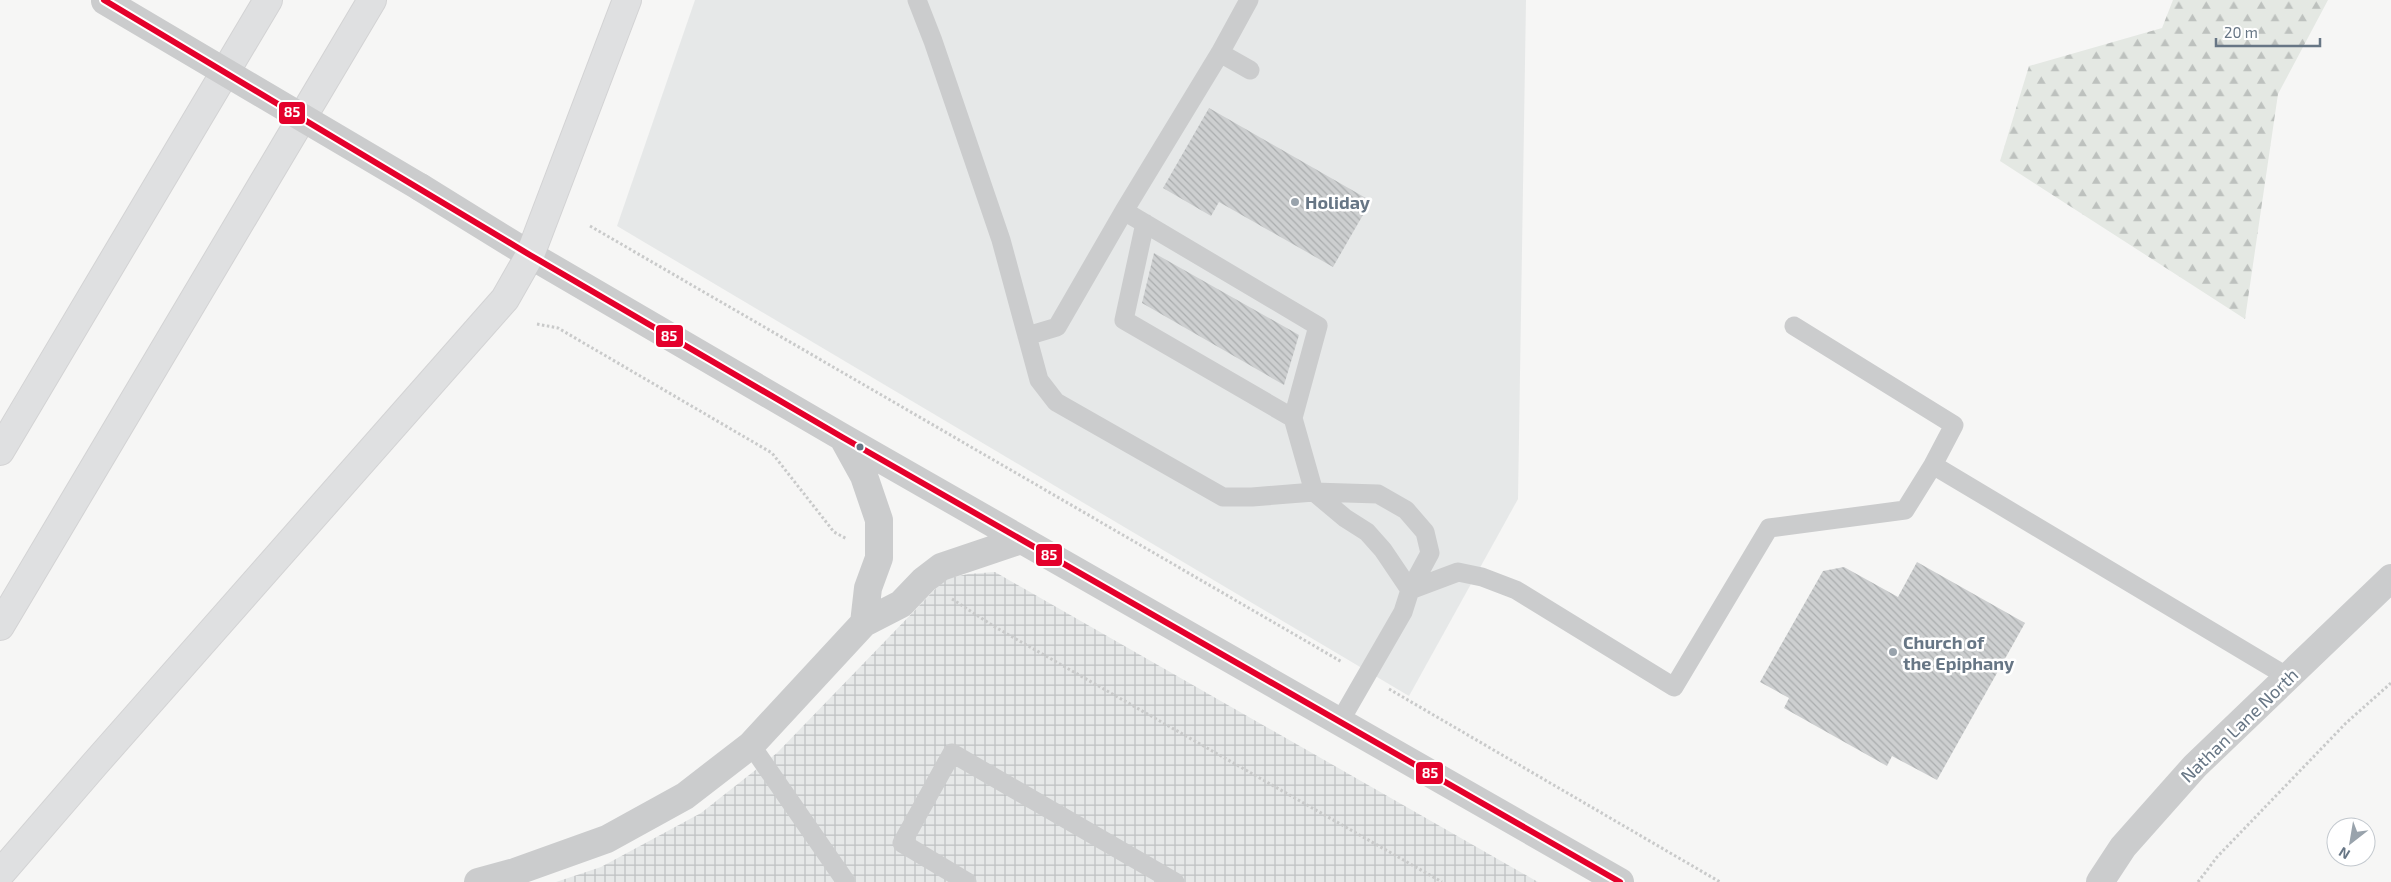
<svg xmlns="http://www.w3.org/2000/svg" width="2391" height="882" font-family="'Exo 2',sans-serif">
<style>
.built{fill:#e6e8e8}
.industrial{fill:url(#industrial-grid)}
.forest{fill:url(#forest-firs)}
.building{fill:url(#building-back-hatch)}
.lines{fill:none;stroke-linecap:round;stroke-linejoin:round}
.motorway-casing{stroke:#d3d3d4;stroke-width:30}
.path{stroke:#c9caca;stroke-width:3;stroke-dasharray:2.5 2.5;stroke-linecap:butt}
.service{stroke:#cbcccd;stroke-width:19}
.tertiary{stroke:#cbcccd;stroke-width:28}
.motorway{stroke:#dfe0e1;stroke-width:28}
.tertiary-bridge{stroke:#cbcccd;stroke-width:28}
.bus-1-casing{stroke:#fff;stroke-width:10}
.bus-1{stroke:#e4002b;stroke-width:6}
.poi-dot{fill:#99a3ac;stroke:#fff;stroke-width:2}
.bus-dot{fill:#677685;stroke:#fff;stroke-width:2}
.labels{text-anchor:middle;dominant-baseline:central;stroke-width:5;stroke-linejoin:round;paint-order:stroke}
.poi-label{font-size:18px;font-weight:bold;fill:#677685;stroke:#fff;text-anchor:start}
.street-label{font-size:18px;fill:#677685;stroke:#fff}
.line-badge{stroke:#fff;stroke-width:2}
.badge-label{font-size:14px;text-anchor:middle;font-weight:bold;fill:#fff}
</style>
<defs>
<pattern id="industrial-grid" width="8" height="8" patternUnits="userSpaceOnUse" patternTransform="scale(1.25)"><rect width="8" height="8" fill="#e6e8e8"/><path d="M0 4h8M4 0v8" fill="none" stroke="#bec1c2"/></pattern>
<pattern id="forest-firs" width="22" height="20" patternUnits="userSpaceOnUse" patternTransform="scale(1.25)"><rect width="22" height="20" fill="#e4e8e3"/><path d="M5 1l3.5 6h-7zM16 11l3.5 6h-7z" fill="#bdc1be"/></pattern>
<pattern id="building-back-hatch" width="6" height="6" patternUnits="userSpaceOnUse" patternTransform="scale(1.25)"><rect width="6" height="6" fill="#cdcfd0"/><path d="M-1 5l2 2M0 0l6 6M5-1l2 2" fill="none" stroke="#aaadae"/></pattern>
</defs>
<rect width="100%" height="100%" fill="#f6f6f5"/>
<path class="built" d="M695 0H1526L1518 499 1409 696 617 226Z"/>
<path class="industrial" d="M995 572 1538 882H556L601 867 701 813 777 753 945 579 968 574Z"/>
<path class="forest" d="M2173 0H2328L2278 94 2245 319 2000 161 2029 66 2162 28Z"/>
<path class="building" d="M1209 108 1371 201 1333 267 1219 202 1211 216 1163 188Z
M1154 253 1299 335 1284 385 1142 303Z
M1917 562 2025 623 1937 780 1892 756 1887 766 1784 708 1789 698 1760 682 1823 571 1844 567 1898 597Z"/>
<g class="lines">
<defs>
<path id="motorway" d="M0 451 268 0
M0 626 372 0
M0 874 94 765 505 299 530 255 627 0"/>
</defs>
<use href="#motorway" class="motorway-casing"/>
<path class="path" d="M590 226 1342 662
M537 324 558 328 772 453 834 532 847 539
M952 599 995 627 1442 882
M1389 689 1720 882
M2198 882 2217 857 2346 723 2391 683"/>
<path class="service" d="M917 0 933 41 1001 240 1039 380 1056 402 1223 497H1252L1314 492 1378 494 1406 510 1425 532 1430 553 1410 590 1403 612 1339 723
M1249 0 1220 53 1124 211 1318 326 1293 418 1314 492 1345 518 1367 532 1383 550 1410 590
M1220 53 1250 70
M1145 223 1124 320 1293 418
M1794 326 1954 425 1933 465
M1027 336 1057 327 1124 211
M1410 590 1458 572 1482 577 1516 590 1674 687 1769 528 1905 510 1933 465 2288 677
M751 745 846 882
M967 882 902 843 952 753 1175 882"/>
<path class="tertiary" d="M420 187 530 255 842 437 1620 882
M843 438 864 476 879 520V558L868 588 864 623
M478 882 515 872 607 839 685 796 751 745 864 623 901 604 924 580 941 567 1021 540
M2100 882 2123 847 2195 766 2391 578"/>
<use href="#motorway" class="motorway"/>
<path class="tertiary-bridge" d="M105 1 420 187"/>
<defs>
<path id="bus-1" d="M104 0 530 255 842 437 1620 882"/>
</defs>
<use href="#bus-1" class="bus-1-casing"/>
<use href="#bus-1" class="bus-1"/>
</g>
<g class="poi-dot">
<circle cx="1295" cy="202" r="5"/>
<circle cx="1893" cy="652" r="5"/>
</g>
<circle class="bus-dot" cx="860" cy="447" r="4.5"/>
<g class="labels">
<g class="poi-label">
<text x="1305" y="202">Holiday</text>
<text x="1903" y="642">Church of<tspan x="1903" dy="21">the Epiphany</tspan></text>
</g>
<g class="street-label">
<text transform="translate(2239 725) rotate(-44)">Nathan Lane North</text>
</g>
</g>
<g class="line-badge">
<rect x="278" y="101" width="28" height="24" rx="5" fill="#e4002b"/>
<rect x="655" y="324" width="29" height="24" rx="5" fill="#e4002b"/>
<rect x="1035" y="543" width="28" height="24" rx="5" fill="#e4002b"/>
<rect x="1415" y="761" width="29" height="24" rx="5" fill="#e4002b"/>
</g>
<g class="badge-label">
<text x="292" y="117">85</text>
<text x="669" y="341">85</text>
<text x="1049" y="560">85</text>
<text x="1430" y="778">85</text>
</g>
<g transform="translate(2351 842) rotate(211)"><circle r="24" fill="#ffffff" stroke="#c2c8ce"/>
<path d="M0-4L9 19L0 12L-9 19Z" fill="#99a3ac"/>
<text y="-8" font-size="14" font-weight="bold" text-anchor="middle" fill="#677685">N</text>
</g>
<path d="M2216 38v8h104v-8" fill="none" stroke="#677685" stroke-width="2.5"/>
<text x="2224" y="38" font-size="15" fill="#677685" stroke="#ffffff" stroke-width="4" paint-order="stroke">20 m</text>
</svg>
